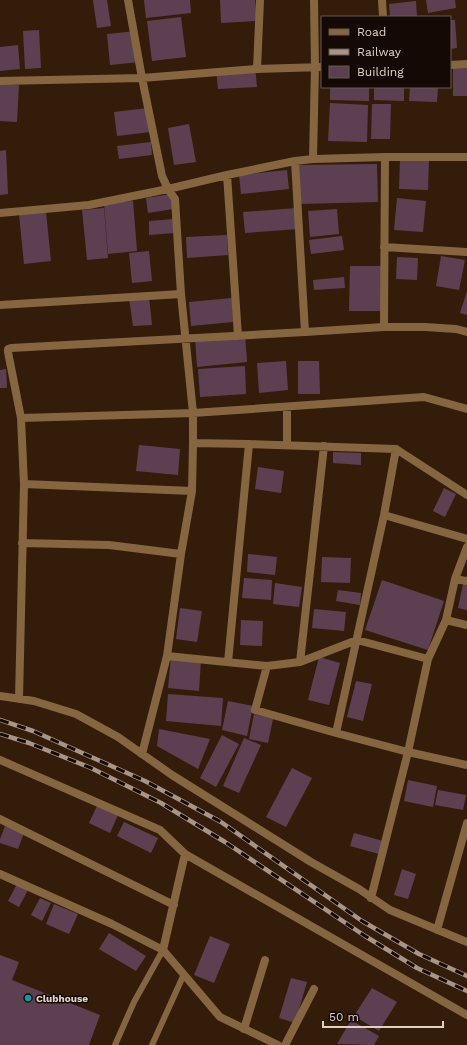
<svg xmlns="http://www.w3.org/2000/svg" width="467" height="1045" font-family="'Work Sans',sans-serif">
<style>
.building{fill:#5c4052}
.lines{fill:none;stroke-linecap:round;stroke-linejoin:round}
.service{stroke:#866641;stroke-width:6}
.minor{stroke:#866641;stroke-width:8}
.tertiary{stroke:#866641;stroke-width:8}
.rail-casing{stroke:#a89588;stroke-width:4.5}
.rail{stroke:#140904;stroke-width:3;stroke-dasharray:9;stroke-linecap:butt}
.culture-dot{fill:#0f9aa8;stroke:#140904;stroke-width:1.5}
.labels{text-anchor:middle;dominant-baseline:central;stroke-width:3;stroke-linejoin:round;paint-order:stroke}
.poi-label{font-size:10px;font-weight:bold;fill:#e1d0c5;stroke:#140904;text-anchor:start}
</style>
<rect width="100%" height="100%" fill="#341c0a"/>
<path class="building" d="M93 0H107L111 26 97 28Z
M144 0H190L191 13 146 18Z
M220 0H255L257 21 221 23Z
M426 0H455L456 8 428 13Z
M416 1 417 17H390L389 4Z
M181 17 186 57 152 61 147 21Z
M450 20H455L457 48 450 49Z
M39 30 41 68 25 69 23 31Z
M137 31 140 62 110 65 107 34Z
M18 45 20 69 0 71V47Z
M453 65H467V96H453Z
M255 66 257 87 218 89 216 69Z
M0 84 19 85 17 122 0 121Z
M330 87H369V101L330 100Z
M374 87H404V101L374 100Z
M410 87H438L437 102 409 101Z
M330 103 368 105 367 142 328 141Z
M372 104H391L390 139H371Z
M148 108 151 132 117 136 114 112Z
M189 124 196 162 174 165 168 128Z
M151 142 152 155 119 159 117 146Z
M6 150 8 194 0 195V151Z
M400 159H429L428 190 399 189Z
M377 164 378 202 300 204 299 165Z
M287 170 289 189 241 194 239 175Z
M171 194 173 209 148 213 146 198Z
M397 198 426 201 423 232 394 230Z
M133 201 137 251 108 254 104 203Z
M104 208 108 258 87 260 82 210Z
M297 208 299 229 245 233 243 212Z
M337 209 339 234 310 237 308 211Z
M46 212 51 261 24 264 19 214Z
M174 219 175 233 149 235V221Z
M227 235 228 255 187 258 186 237Z
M342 236 344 250 311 254 309 240Z
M149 251 152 281 132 283 129 253Z
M441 256 465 260 459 290 436 286Z
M397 257 418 258 417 280 396 279Z
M350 266H383V311H349Z
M344 277 345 288 314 290 313 280Z
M467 291V315L460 313Z
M149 296 152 325 133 326 129 298Z
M232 298 233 322 191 326 189 302Z
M245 333 247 362 197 367 195 337Z
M286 361 288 390 259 393 257 363Z
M298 361H319L320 394H298Z
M245 366 246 394 200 397 198 369Z
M6 369 7 388H0V370Z
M139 445 180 449 178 475 136 471Z
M333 452 361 453V465L333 463Z
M258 467 284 471 281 493 255 489Z
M444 488 456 494 445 517 433 511Z
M248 554 277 557 275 575 247 572Z
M322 557 351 558 350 583 321 582Z
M244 578 272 580 271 600 242 598Z
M382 580 444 601 428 650 365 630Z
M275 583 302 587 299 607 273 604Z
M463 584 467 585V610L458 608Z
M338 590 361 593 360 605 336 601Z
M180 608 202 611 197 642 176 639Z
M314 609 346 612 344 631 312 628Z
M241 620 263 621 262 646 240 645Z
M171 657 201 660 199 691 168 688Z
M319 657 340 663 329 705 308 700Z
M356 681 372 684 363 721 347 717Z
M168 694 223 698 221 726 166 721Z
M228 701 253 706 247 736 222 730Z
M254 714 273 719 268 743 249 739Z
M159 729 210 739 198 769 157 746Z
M222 735 239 744 216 787 200 778Z
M244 738 261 745 239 793 223 786Z
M292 768 312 778 286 827 266 817Z
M408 780 437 786 433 807 404 801Z
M438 790 466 795 463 810 435 805Z
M97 806 118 815 110 833 89 823Z
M124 822 158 838 151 853 117 836Z
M5 826 24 833 18 849 0 843V839Z
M354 833 383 841 379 854 350 846Z
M402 869 416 874 408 899 394 895Z
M17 884 28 890 19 907 8 901Z
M40 898 51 903 42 921 31 915Z
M54 904 78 914 69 934 46 924Z
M109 933 146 956 136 971 99 949Z
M210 936 230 944 214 983 194 975Z
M0 955 19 962 12 980 100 1015 89 1045H0Z
M291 978 307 982 295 1023 279 1018Z
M372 988 397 1002 379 1031 354 1016Z
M351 1020 379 1036 374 1045 337 1044Z"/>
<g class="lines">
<path class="service" d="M115 1045 134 1002 163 950
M152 1045 184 974"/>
<path class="minor" d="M128 0 142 78 162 176 168 189 175 199 181 294 193 413V443L192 491 181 554 167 656 142 754
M382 0 383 17
M450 65 467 64
M257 69 260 0
M0 81 142 78 257 69 322 67
M313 159 315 67 314 0
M295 161 305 332
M227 175 238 336
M0 213 89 205 168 189 227 175 295 161 313 159 385 157H467
M384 247 467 252
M0 305 181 294
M384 327 385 157
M21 418 193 413 424 397 467 409
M193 443 249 444 396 449 467 495
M287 445V407
M396 449 384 515 336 733 408 752 467 765
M24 484 192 491
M384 515 467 539
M22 543 109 545 181 554
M455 579 467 581
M446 620 467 625
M167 656 267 666 300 662 357 640 428 659
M228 662 249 444
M300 662 324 446
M267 666 255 710 336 733
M0 696 34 701 76 714 118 737 172 775 311 862 359 889 390 910 467 942
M19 699 24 484 21 418 8 352V349L11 348 305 332 384 327H425L456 329 467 332
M0 760 160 830 185 854 467 1015
M0 819 174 905
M371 898 408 752 428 659 446 620 455 579 467 547
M437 930 467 823
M163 950 185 854
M244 1029 265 960
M285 1045 314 989"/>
<path class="tertiary" d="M0 874 112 924 163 950 220 1017 278 1045"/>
<defs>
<path id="rail" d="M0 720 33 731 145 781 221 822 362 921 419 954 467 976
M0 734 29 743 91 768 161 803 225 842 365 936 417 968 467 991"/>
</defs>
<use href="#rail" class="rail-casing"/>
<use href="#rail" class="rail"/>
</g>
<circle class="culture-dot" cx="28" cy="998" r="4"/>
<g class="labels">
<g class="poi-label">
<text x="36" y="998">Clubhouse</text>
</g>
</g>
<rect x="321" y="16" width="130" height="72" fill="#140904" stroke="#665951"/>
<rect x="329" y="29" width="20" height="6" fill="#866641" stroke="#665951"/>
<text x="357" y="36" font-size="12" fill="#e1d0c5">Road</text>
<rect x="329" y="49" width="20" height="6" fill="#a89588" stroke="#665951"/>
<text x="357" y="56" font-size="12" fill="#e1d0c5">Railway</text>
<rect x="329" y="66" width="20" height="12" fill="#5c4052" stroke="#665951"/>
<text x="357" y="76" font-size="12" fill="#e1d0c5">Building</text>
<path d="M323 1021v6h120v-6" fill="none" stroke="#e1d0c5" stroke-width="2"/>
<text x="329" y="1021" font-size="12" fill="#e1d0c5" stroke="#140904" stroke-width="3" paint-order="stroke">50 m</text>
</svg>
